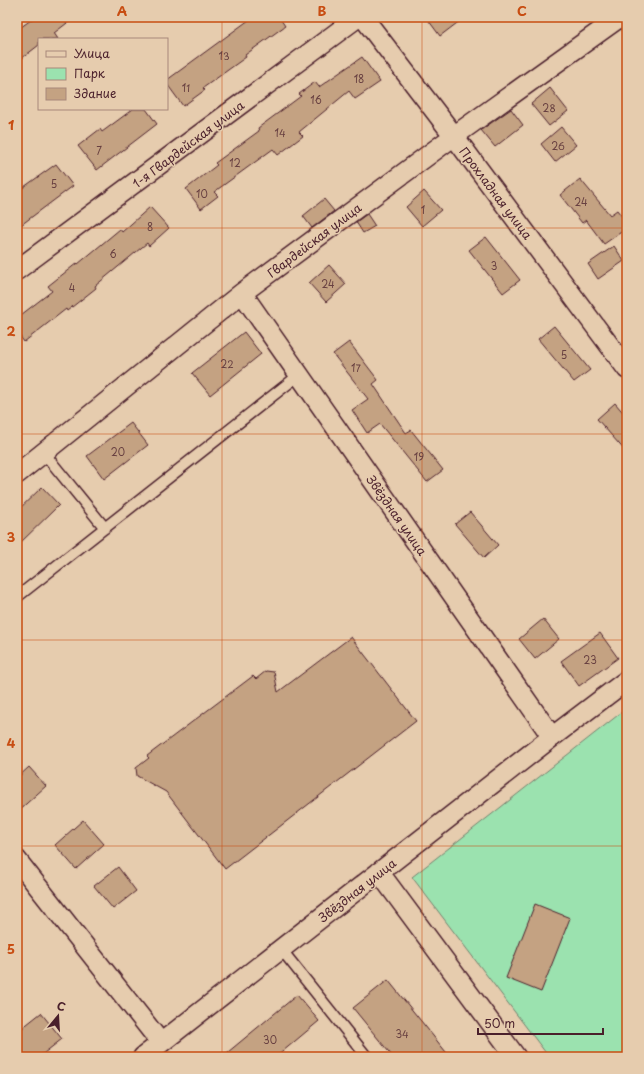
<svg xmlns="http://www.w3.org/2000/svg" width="644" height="1074" font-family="'Playpen Sans',sans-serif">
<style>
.green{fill:#9be2af;stroke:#72806d}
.building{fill:#c4a282;stroke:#4a1f2b}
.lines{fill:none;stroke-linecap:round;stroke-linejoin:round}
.service-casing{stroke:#4a1f2b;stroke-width:13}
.minor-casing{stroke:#4a1f2b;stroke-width:22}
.service{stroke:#e6ccae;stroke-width:10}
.minor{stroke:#e6ccae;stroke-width:19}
.grid{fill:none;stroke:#c84d12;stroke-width:1;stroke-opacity:0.55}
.labels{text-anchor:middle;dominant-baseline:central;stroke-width:3;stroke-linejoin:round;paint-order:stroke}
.number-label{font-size:10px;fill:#684041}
.street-label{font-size:12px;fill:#4a1f2b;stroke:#e6ccae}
.neatline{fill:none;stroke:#c84d12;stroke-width:1.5}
.grid-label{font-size:13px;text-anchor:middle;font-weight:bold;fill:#c84d12}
</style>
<rect width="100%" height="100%" fill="#e6ccae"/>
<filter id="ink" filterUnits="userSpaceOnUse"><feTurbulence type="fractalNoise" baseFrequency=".025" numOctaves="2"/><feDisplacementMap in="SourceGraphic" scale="8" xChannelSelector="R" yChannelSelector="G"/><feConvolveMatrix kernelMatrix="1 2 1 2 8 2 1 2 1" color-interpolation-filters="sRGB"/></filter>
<g filter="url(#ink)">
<path class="green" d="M627 708V1057H549L412 877Z"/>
<path class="building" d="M35 17H75L54 33 58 39H39V45L17 62V30Z
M253 17H279L285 26 245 55 246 57 203 88 205 90 183 106 167 84V80Z
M426 17H465L440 36Z
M362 57 380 82 355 99 349 91 299 132 303 136 278 155 273 149 214 192 218 196 201 209 186 189 217 165 215 163 259 131 258 128 301 96 299 94 315 82 319 87Z
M550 88 568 111 549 126 531 104Z
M133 109H146L157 124 97 170 78 146 100 129 102 132Z
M511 109 523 125 495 147 481 130Z
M561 127 576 145 555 162 541 144Z
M56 164 73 186 17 228V192Z
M580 179 610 215 617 210 627 223V228L604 244 586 220 582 223 560 195Z
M424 191 441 210 422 226 406 207Z
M324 199 334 211 312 228 303 216Z
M150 207 169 228 149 246 147 243 95 286 96 288 67 311 66 309 24 342 17 332V318L52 291 48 286 77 263 78 264 120 229 122 232Z
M367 214 375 226 363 233 356 222Z
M486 237 520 280 503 293 469 250Z
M614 246 624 261 598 279 588 264Z
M329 265 346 284 326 302 309 283Z
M554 326 590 370 574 382 538 339Z
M244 332 261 354 210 395 192 373Z
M349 342 378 380 373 384 406 433 411 430 443 470 427 482 380 424 367 433 352 410 368 399 333 354Z
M615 403 627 417V453L597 419Z
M131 423 148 445 104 479 87 456Z
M42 487 59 505 17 546V511Z
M470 512 498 545 484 558 455 524Z
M543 619 559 639 535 659 519 639Z
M600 633 618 658 579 686 561 661Z
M351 637 416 721 225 869 166 792 137 776 136 768 149 758 147 756 253 676 256 679 266 671 274 672 278 692Z
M29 767 46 786 17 812V778Z
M83 820 104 844 76 869 55 845Z
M118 867 136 891 113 909 94 886Z
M535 904 570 918 541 992 506 978Z
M388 980 450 1057H393L353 1008Z
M297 995 319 1021 276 1057H222Z
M41 1013 62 1039 39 1057H17V1032Z"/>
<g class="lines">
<defs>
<path id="service" d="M44 453 105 528
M17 597 299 375
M281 949 367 1057"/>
<path id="minor" d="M363 17 454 136 627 369
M17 270 358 17
M242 293 552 737
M17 474 242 293 454 136 620 17
M17 860 161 1043
M379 872 516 1057
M143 1057 552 737 627 680"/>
</defs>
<use href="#service" class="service-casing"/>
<use href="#minor" class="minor-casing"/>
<use href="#service" class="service"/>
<use href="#minor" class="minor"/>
</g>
</g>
<path class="grid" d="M222 17V1057M422 17V1057M17 228H627M17 434H627M17 640H627M17 846H627"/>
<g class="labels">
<g class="number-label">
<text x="224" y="55">13</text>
<text x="359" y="78">18</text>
<text x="186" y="87">11</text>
<text x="316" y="99">16</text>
<text x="549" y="107">28</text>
<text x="280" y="132">14</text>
<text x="558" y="145">26</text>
<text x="99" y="150">7</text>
<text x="235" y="162">12</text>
<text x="54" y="183">5</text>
<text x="202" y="193">10</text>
<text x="581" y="201">24</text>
<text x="423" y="209">1</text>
<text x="150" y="226">8</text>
<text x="113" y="253">6</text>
<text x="494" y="265">3</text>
<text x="328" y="283">24</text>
<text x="72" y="287">4</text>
<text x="564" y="354">5</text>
<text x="227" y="363">22</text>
<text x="356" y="367">17</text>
<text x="118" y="451">20</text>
<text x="419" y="456">19</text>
<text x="590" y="659">23</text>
<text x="402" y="1033">34</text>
<text x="270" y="1039">30</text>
</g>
<g class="street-label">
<text transform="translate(188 144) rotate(-37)">1-я Гвардейская улица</text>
<text transform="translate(496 193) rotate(53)">Прохладная улица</text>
<text transform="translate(314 240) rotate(-37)">Гвардейская улица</text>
<text transform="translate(397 515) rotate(55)">Звёздная улица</text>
<text transform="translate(357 890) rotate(-38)">Звёздная улица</text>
</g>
</g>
<rect width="644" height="1074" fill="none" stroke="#e6ccae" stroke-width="44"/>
<rect x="38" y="38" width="130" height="72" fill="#e6ccae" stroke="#a8877a"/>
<rect x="46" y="51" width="20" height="6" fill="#e6ccae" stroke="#a8877a"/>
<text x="74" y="58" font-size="12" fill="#4a1f2b">Улица</text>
<rect x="46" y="68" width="20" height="12" fill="#9be2af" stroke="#a8877a"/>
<text x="74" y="78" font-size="12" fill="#4a1f2b">Парк</text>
<rect x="46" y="88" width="20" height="12" fill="#c4a282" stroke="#a8877a"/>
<text x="74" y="98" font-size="12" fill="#4a1f2b">Здание</text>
<g transform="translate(58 1016) rotate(18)" stroke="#e6ccae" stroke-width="3" paint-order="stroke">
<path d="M0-3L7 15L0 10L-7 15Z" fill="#4a1f2b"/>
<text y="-6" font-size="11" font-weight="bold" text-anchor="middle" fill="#4a1f2b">С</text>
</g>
<path d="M478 1028v6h125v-6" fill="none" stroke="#4a1f2b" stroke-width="2"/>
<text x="484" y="1028" font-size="12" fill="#4a1f2b" stroke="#e6ccae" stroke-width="3" paint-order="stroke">50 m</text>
<rect x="22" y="22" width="600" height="1030" class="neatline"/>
<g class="grid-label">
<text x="122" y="16">A</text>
<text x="322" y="16">B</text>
<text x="522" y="16">C</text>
<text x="11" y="130">1</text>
<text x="11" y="336">2</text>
<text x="11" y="542">3</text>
<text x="11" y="748">4</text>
<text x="11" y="954">5</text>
</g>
</svg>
